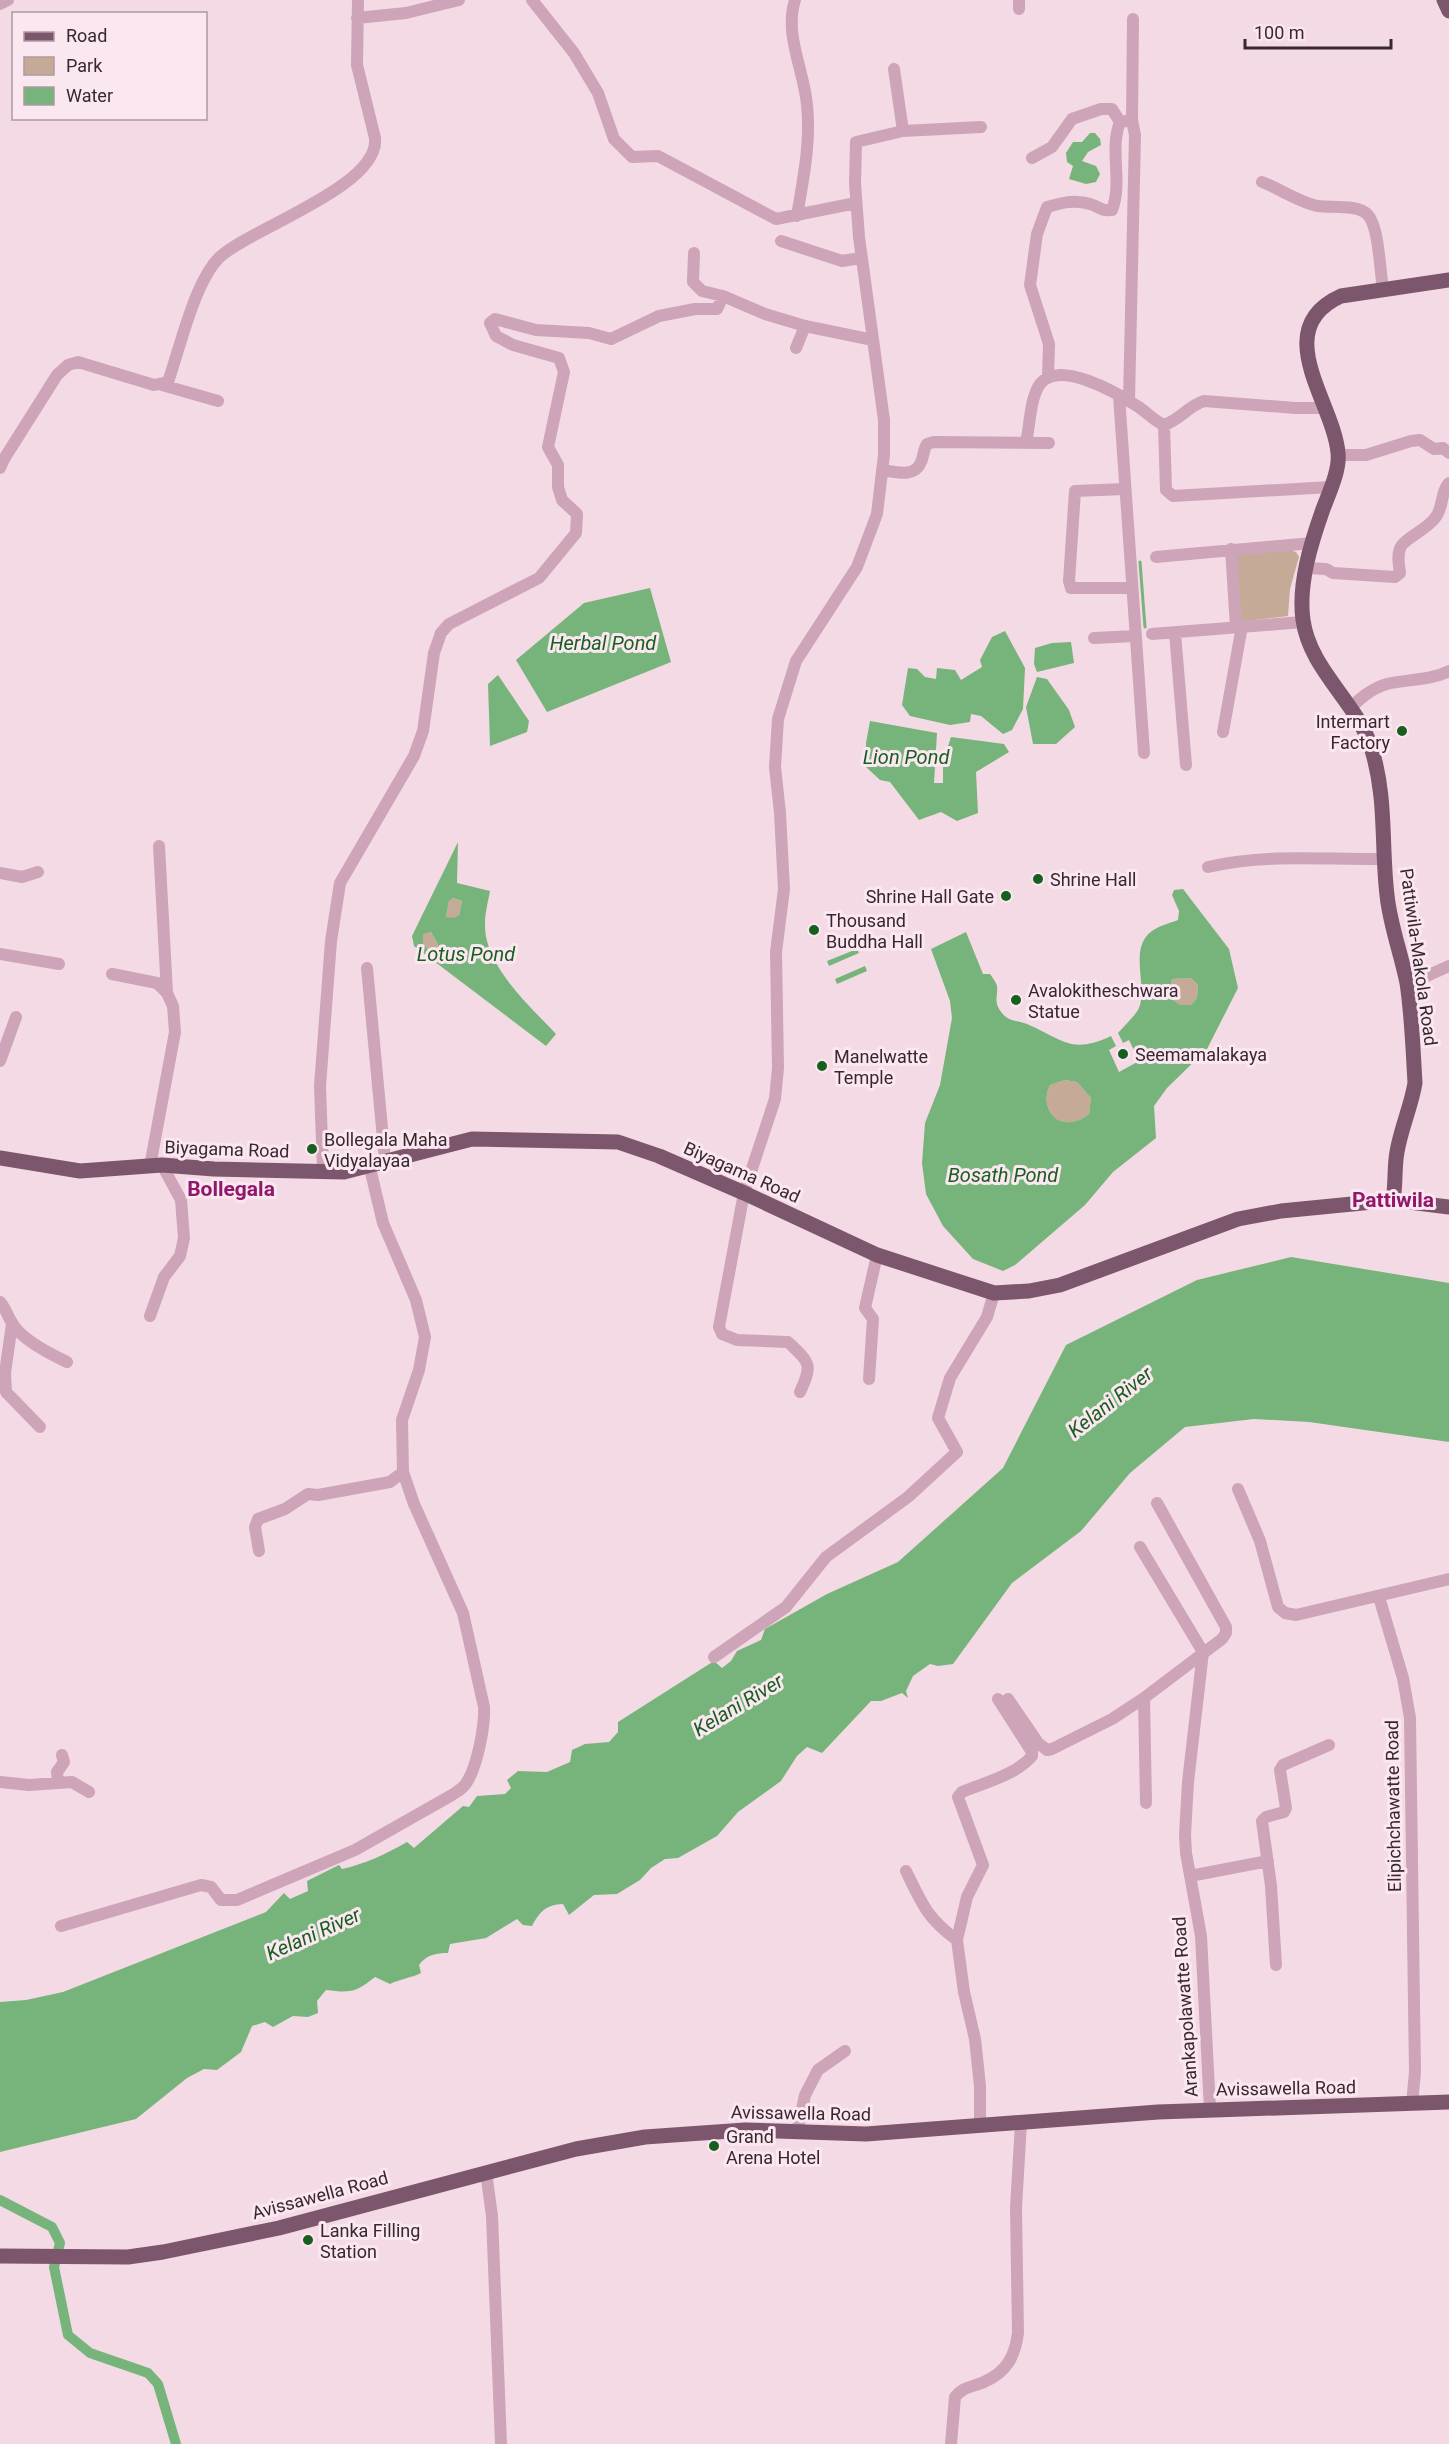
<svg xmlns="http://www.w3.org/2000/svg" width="1449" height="2444" font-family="Roboto,sans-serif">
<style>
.green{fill:#c5aa98}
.water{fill:#76b47c;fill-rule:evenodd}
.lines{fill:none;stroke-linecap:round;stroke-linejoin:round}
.stream{stroke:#76b47c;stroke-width:3}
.canal{stroke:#76b47c;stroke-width:10}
.minor{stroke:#cea4b8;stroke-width:12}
.major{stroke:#7c566d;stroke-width:15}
.poi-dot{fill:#185e21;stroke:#fbe7ef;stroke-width:2}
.labels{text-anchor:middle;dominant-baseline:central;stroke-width:6;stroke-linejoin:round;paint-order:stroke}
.poi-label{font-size:18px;fill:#382732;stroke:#fbe7ef;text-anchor:start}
.street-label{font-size:18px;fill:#382732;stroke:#fbe7ef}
.water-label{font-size:20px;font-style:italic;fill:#185e21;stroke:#fbe7ef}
.quarter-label{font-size:21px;font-weight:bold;fill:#90176b;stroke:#fbe7ef}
</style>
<rect width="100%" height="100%" fill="#f4dae4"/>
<path class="green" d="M1284 548 1296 552 1299 557 1290 589 1288 616 1239 622 1235 553Z
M453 898 462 901 459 915 454 919 446 917 449 901Z
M431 932 441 950 438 953 431 952 423 944V933Z
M1191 978 1198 985 1197 998 1191 1005H1180L1168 996 1172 979Z
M1065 1080 1077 1082 1091 1098 1089 1114C1085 1117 1080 1120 1076 1121 1053 1128 1040 1104 1050 1085Z"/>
<path class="water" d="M1090 133H1095L1100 139 1101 145 1088 152 1082 161 1096 166 1100 174 1096 182 1086 184 1069 179 1073 166 1067 162 1066 153 1073 142H1082Z
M650 588 671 662 547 712 516 660 584 603Z
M1005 631 1025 668 1023 709 1012 730 1003 734 981 716 971 714 970 722 950 725 910 716 902 705 908 668 917 669 925 677 936 679 937 668 955 670 961 680 982 667 980 660 992 637Z
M1071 642 1074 663 1037 672 1034 664 1035 648 1052 643Z
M498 675 529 721 527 732 490 746 488 684Z
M1037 677 1047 679 1069 710 1075 727 1056 744H1033L1026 707Z
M870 721 937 733 934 783H943V761L951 737 1004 744 1009 752 976 772 978 813 957 821 941 812 919 820 890 782 880 780 866 767V743Z
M458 842 457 883 490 891C488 902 485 913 485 923 483 965 530 1006 556 1034L546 1046 414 946 412 936ZM453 898 462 901 459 915 454 918 446 917 449 901ZM431 932 441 950 438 953 431 952 423 944V934Z
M1183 889 1229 949 1238 988 1207 1049 1167 1088 1154 1106 1156 1138 1113 1172 1085 1205 1015 1265 1003 1271 973 1259 943 1226 926 1194 922 1163 925 1123 940 1085 952 1018 950 1001 931 949 966 932 983 974H990C992 977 996 982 997 986 998 997 993 1002 1002 1013 1009 1022 1017 1020 1027 1024 1062 1039 1071 1055 1111 1036L1116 1046 1109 1050 1119 1072 1139 1061 1129 1040 1123 1043 1118 1033C1124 1026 1135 1016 1139 1008 1148 985 1128 948 1152 931 1159 926 1170 923 1178 920L1179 911 1172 895 1174 890ZM1191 978 1198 985 1197 998 1191 1005H1180L1168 996 1172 979ZM1065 1080 1077 1082 1091 1098 1089 1114C1085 1117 1080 1120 1076 1121 1053 1128 1040 1104 1050 1085Z
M857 949 859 953 829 966 827 961Z
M865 966 867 971 837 984 835 979Z
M1291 1257 1449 1283V1442L1309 1422 1254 1419 1185 1427 1130 1473 1081 1531 1012 1583 953 1664 938 1666 930 1664 913 1676 906 1691 908 1698 902 1693 881 1701H871L822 1753 807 1747 797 1756 781 1781 738 1812 717 1836 678 1858 665 1859 651 1868 640 1880 617 1894 594 1895 569 1915 563 1904C546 1905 540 1911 532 1926L523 1925 517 1919 486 1938 450 1944 448 1953C436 1953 426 1955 419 1965L421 1973C411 1978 400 1979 390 1984L375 1977C355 1993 350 1993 326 1990L317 2001 318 2013 308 2017 293 2016 273 2027 265 2022 252 2026 241 2052 217 2070 204 2069 187 2078 136 2119 0 2152V2002L26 2000 63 1992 266 1912 284 1893 290 1899 308 1891 307 1881 339 1865 342 1869C365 1864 386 1854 407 1842L414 1848 463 1806 469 1807 477 1796 505 1794 511 1788 507 1780 518 1771 547 1772 570 1762 572 1750 585 1744 609 1742 618 1732V1722L714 1661 722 1668 731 1661 737 1651 761 1640 765 1629 827 1594 898 1562 1003 1468 1066 1345 1197 1280Z"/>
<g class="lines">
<path class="stream" d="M1140 562 1145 627"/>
<path class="canal" d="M0 2200 52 2227 60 2243 54 2267 68 2335 90 2353 148 2373 158 2384 176 2444"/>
<path class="minor" d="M532 0 574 53 598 93 614 139 632 157 658 156 776 219 856 203
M795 0C784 35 804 70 807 105 811 143 803 179 797 216
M0 4 8 0
M1019 9V0
M357 18 406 13 459 0
M894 69 903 131
M1132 120 1133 19
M1120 122 1132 120 1135 135 1129 401
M1032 158 1052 147 1072 119 1101 109H1112L1120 122
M1262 182C1278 188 1303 204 1318 206 1332 208 1358 204 1368 215 1379 227 1380 272 1383 289
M781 241 842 261 861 258
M694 253 693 282 702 291 723 296 765 314 805 326
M796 348 805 326 873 340
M1048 376 1049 344 1030 285 1037 234 1047 207C1061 203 1075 199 1090 204 1101 207 1099 211 1112 210 1123 182 1109 150 1120 122
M162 385 218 401
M1119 396 1144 753
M1164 425 1166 490 1173 496 1331 487
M1026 443C1030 425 1030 398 1040 384 1059 359 1117 393 1137 406 1147 412 1154 421 1164 425 1180 420 1188 406 1204 401L1295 408H1324
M1339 455H1366L1411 441 1420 440 1434 449 1443 448 1449 453
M0 468 4 459 57 375 68 365 78 362 154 385 168 382C180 348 195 279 221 256 252 228 380 186 375 138L357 65 358 0
M882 470C896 472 915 478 921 462 924 456 923 450 927 444L934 442 1049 443
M1125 489 1075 491 1069 581 1071 588H1132
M1231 549 1236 627
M1156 557 1312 543
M1307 568 1326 569 1333 573 1395 577 1400 573C1399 565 1396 553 1402 545 1408 537 1427 529 1435 518 1444 508 1440 492 1449 483
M1175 633 1186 765
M1152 634 1303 622
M1094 638 1135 636
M1350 708C1361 698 1372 688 1387 684 1408 679 1429 681 1449 671
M1223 732 1242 626
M159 846 167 993
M1208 867C1267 853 1325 860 1385 859
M0 873 22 877 38 872
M0 954 59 964
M367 968 385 1160
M112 974 157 983 167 993 173 1006 175 1032 150 1166
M1407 985 1449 966
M0 1061 16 1017
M323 1171 320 1086 331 941 340 883 414 756 423 731 434 653 441 633 449 624 539 578 576 533 577 514 562 500 558 487V465L548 447 564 372 559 358 513 345 496 336 490 323 495 319 536 330 589 333 611 339 659 316 695 309H717L723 296
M0 1302C6 1309 7 1315 12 1323 21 1339 50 1354 67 1362
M150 1316 164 1277 180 1256 184 1238 181 1200 162 1165
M12 1324 5 1373 6 1392 40 1427
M869 1379 873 1319 865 1308 877 1255
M800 1392C813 1364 810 1363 788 1342L737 1340 722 1334 719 1327 744 1193 775 1099 778 1068 776 952 784 889 780 813 775 767 778 719 796 661 857 567 877 514 884 455V420L859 237 855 183 856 142 903 131 981 127
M1238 1489 1260 1541 1278 1607 1285 1613 1296 1615 1449 1579
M1140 1547 1203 1652
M259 1551 255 1527 258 1519 285 1509 308 1494 318 1495 390 1482 403 1472
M1379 1597 1403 1678 1410 1718 1414 2004 1415 2072 1412 2104
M1203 1652 1188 1782 1185 1835 1186 1853 1201 1936 1210 2109
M714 1657 786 1607 826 1557 908 1497 957 1452 938 1418 950 1378 987 1317 994 1293
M1144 1698 1146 1803
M1008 1699 1038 1743 1047 1750 1052 1749 1112 1719 1144 1698 1222 1639 1226 1633V1627L1157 1503
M0 1782 29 1785 72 1782 89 1792
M58 1783 57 1772 64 1762 62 1755
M906 1871C922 1904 927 1918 957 1940
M1190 1876 1268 1861
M61 1926 201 1885 211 1887 221 1900H237L355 1850 452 1795C458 1791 464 1788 467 1782 477 1766 485 1727 484 1707L463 1613 414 1504 403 1472 402 1420 419 1370 425 1337 416 1300 383 1223 369 1164
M1276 1965 1271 1886 1262 1821 1266 1817 1284 1812 1286 1808 1280 1770 1283 1765 1329 1745
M980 2126V2086L975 2039 964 1992 957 1940 967 1897 983 1865 958 1797 962 1792C984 1783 1016 1775 1032 1756V1752L998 1699
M797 2133 805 2095 818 2070 845 2051
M486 2172 492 2216 501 2444
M951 2444 955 2397C962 2387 973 2387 984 2382 1007 2372 1015 2356 1018 2333L1016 2208 1021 2123"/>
<path class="major" d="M1444 0 1449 11
M0 1158 80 1171 162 1165 214 1169 344 1172 472 1139 618 1142 659 1156 744 1193 877 1255 994 1293 1029 1291 1060 1285 1238 1219 1281 1211 1393 1200 1449 1207
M1393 1200C1396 1184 1394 1168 1397 1152 1401 1128 1411 1107 1415 1083 1413 1050 1412 1016 1407 983 1401 953 1390 925 1387 895 1381 844 1387 797 1371 747 1356 701 1310 670 1303 620 1298 584 1311 543 1323 509 1329 493 1340 470 1338 453 1334 403 1268 329 1341 296L1449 280
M0 2256 128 2257 163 2252 279 2228 576 2149 645 2137 745 2130 866 2134 1158 2112 1449 2102"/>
</g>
<g class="poi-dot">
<circle cx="1402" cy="731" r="6"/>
<circle cx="1038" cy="879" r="6"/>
<circle cx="1006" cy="896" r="6"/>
<circle cx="814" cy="930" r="6"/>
<circle cx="1016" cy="1000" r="6"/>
<circle cx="1123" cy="1054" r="6"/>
<circle cx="822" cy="1066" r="6"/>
<circle cx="312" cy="1149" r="6"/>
<circle cx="714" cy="2146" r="6"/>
<circle cx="308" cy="2240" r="6"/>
</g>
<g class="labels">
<g class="poi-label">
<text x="1390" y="721" text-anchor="end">Intermart<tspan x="1390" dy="21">Factory</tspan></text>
<text x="1050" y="879">Shrine Hall</text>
<text x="994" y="896" text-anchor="end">Shrine Hall Gate</text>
<text x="826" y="920">Thousand<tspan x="826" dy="21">Buddha Hall</tspan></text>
<text x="1028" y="990">Avalokitheschwara<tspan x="1028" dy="21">Statue</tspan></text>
<text x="1135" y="1054">Seemamalakaya</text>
<text x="834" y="1056">Manelwatte<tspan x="834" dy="21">Temple</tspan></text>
<text x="324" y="1139">Bollegala Maha<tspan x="324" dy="21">Vidyalayaa</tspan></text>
<text x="726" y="2136">Grand<tspan x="726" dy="21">Arena Hotel</tspan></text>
<text x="320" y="2230">Lanka Filling<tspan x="320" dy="21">Station</tspan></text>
</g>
<g class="street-label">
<text transform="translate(1419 957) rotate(82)">Pattiwila-Makola Road</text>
<text transform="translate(227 1149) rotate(2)">Biyagama Road</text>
<text transform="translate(742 1172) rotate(24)">Biyagama Road</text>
<text transform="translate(1393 1806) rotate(-91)">Elipichchawatte Road</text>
<text transform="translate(1185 2007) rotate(-94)">Arankapolawatte Road</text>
<text transform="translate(1286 2088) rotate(-1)">Avissawella Road</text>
<text transform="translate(801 2113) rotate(1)">Avissawella Road</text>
<text transform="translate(320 2195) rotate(-15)">Avissawella Road</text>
</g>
<g class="water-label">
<text x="603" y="643">Herbal Pond</text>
<text x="906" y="757">Lion Pond</text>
<text x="466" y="954">Lotus Pond</text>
<text x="1003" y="1175">Bosath Pond</text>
<text transform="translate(1110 1402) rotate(-38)">Kelani River</text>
<text transform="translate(738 1705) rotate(-31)">Kelani River</text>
<text transform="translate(313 1934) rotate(-24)">Kelani River</text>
</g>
<g class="quarter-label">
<text x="231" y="1189">Bollegala</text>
<text x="1393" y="1200">Pattiwila</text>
</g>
</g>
<rect x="12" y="12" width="195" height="108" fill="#fbe7ef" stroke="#ad9aa3" stroke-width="1.5"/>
<rect x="24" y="32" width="30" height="9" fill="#7c566d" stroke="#ad9aa3" stroke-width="1.5"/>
<text x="66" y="42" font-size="18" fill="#382732">Road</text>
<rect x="24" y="57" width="30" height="18" fill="#c5aa98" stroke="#ad9aa3" stroke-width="1.5"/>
<text x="66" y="72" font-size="18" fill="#382732">Park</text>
<rect x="24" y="87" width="30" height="18" fill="#76b47c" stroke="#ad9aa3" stroke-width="1.5"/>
<text x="66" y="102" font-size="18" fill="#382732">Water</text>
<path d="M1245 39v9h146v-9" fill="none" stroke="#382732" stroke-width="3"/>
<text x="1254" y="39" font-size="18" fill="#382732" stroke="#fbe7ef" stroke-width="4.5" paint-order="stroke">100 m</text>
</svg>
